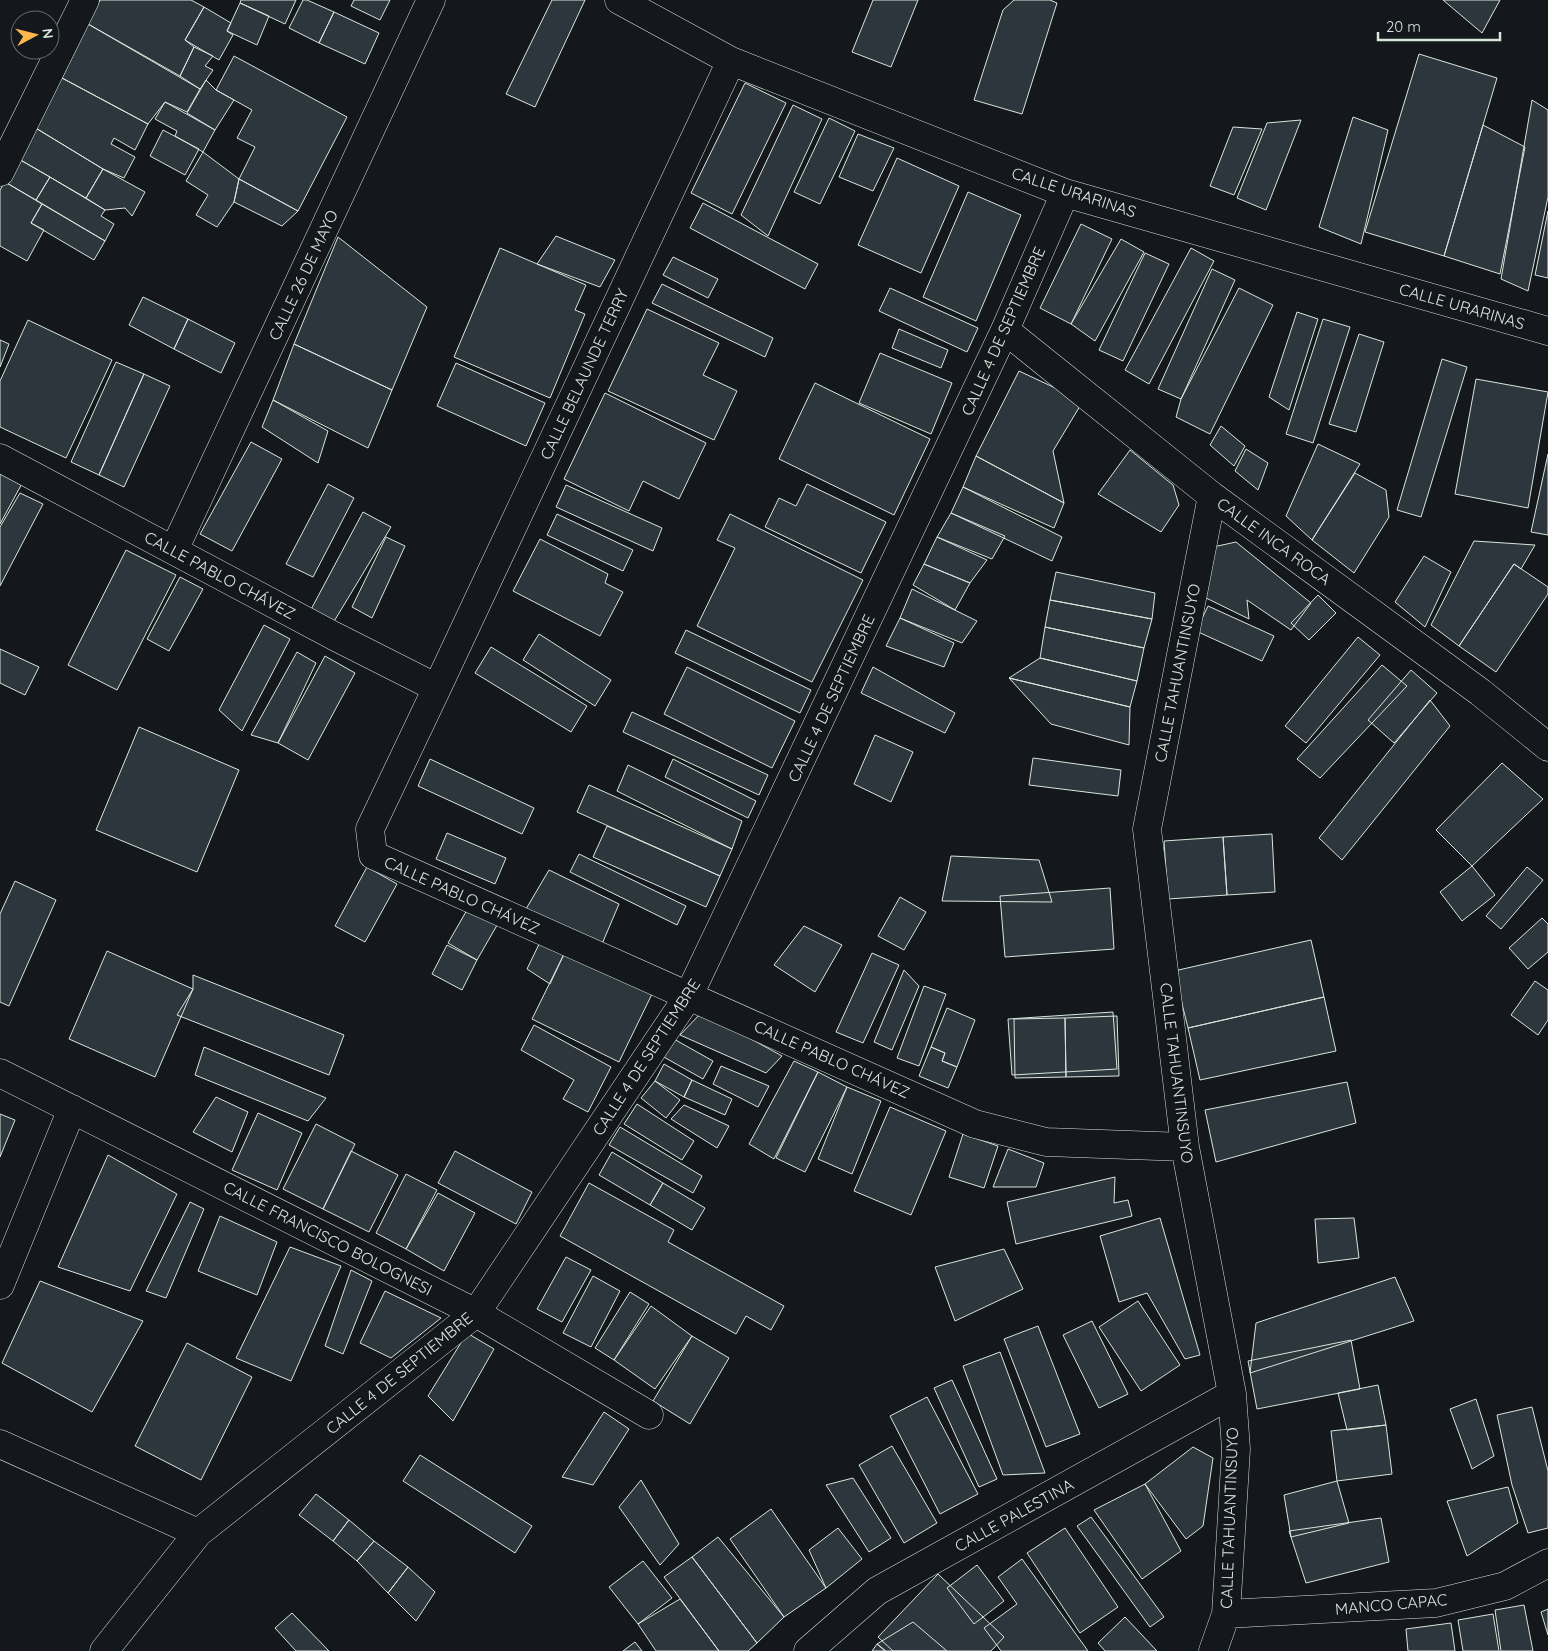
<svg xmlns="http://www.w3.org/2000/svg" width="1548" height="1651" font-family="Quicksand,sans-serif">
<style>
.building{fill:#2c363c;stroke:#d8e6dc}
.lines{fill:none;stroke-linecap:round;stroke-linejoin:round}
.street-casing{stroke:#d8e6dc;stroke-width:29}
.street{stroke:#14181c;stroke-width:28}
.labels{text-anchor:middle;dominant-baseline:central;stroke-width:4;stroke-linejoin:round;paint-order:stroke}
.street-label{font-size:16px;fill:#d8e6dc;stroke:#14181c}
</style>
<rect width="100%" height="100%" fill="#14181c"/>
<path class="building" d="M100 0H191L204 7 185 40 194 47 180 76 88 24Z
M241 0H296L285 24 240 3Z
M303 0H307L334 12 319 43 289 28Z
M354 0H390L380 20 351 6Z
M552 0H585L535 107 506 94Z
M873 0H918L891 67 852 52Z
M1050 0 1057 3 1022 114 974 100 1003 10 1014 0Z
M1443 0H1500L1482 33Z
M240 3 269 16 257 45 227 31Z
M204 7 231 23 227 31 233 35 219 60 185 40Z
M334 12 379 33 365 64 319 43Z
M88 24 200 89 187 112 165 102 148 124 62 78Z
M194 47 213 56 205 66 213 70 200 89 180 76Z
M1419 54 1497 78 1444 256 1365 232Z
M234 56 347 117 298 211 239 179 255 147 237 138 252 110 216 90Z
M62 78 148 124 135 150 114 138 111 144 135 157 124 178 103 169 34 127Z
M206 80 216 90 234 100 215 130 187 113Z
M745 83 786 103 732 214 691 193Z
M1532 100 1548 110V197L1528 291 1501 279Z
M165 102 215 130 203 152 175 136 177 131 155 119Z
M793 105 822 119 768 236 741 215Z
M1353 117 1388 130 1361 244 1319 227Z
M829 118 855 131 820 204 794 192Z
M1301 120 1266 210 1237 198 1267 123Z
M1483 125 1525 147 1500 274 1444 256Z
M34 127 103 169 86 198 17 158Z
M1233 127 1262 129 1234 195 1210 186Z
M163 130 199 149 185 175 150 156Z
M858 134 894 148 873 191 839 177Z
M203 152 239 179 234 202 217 227 196 215 208 195 186 181Z
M17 158 50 177 36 200 5 182Z
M897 158 959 186 921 273 858 245Z
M103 169 145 192 132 216 125 208 105 210 86 198Z
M50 177 105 210 101 216 114 224 105 241 36 200Z
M239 179 298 211 282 226 234 202Z
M5 182 42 204 31 223 44 230 27 261 0 246V190Z
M968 192 1021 215 976 321 923 297Z
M703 203 818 264 805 289 690 228Z
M42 204 105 241 94 260 31 223Z
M1548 211V278L1535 275Z
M1081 224 1112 239 1071 324 1040 308Z
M556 236 615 260 600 287 537 264Z
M338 237 427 307 392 390 294 344Z
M1121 239 1144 252 1095 341 1071 324Z
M500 248 586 285 575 310 585 314 550 398 454 357Z
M1191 248 1214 261 1149 384 1125 370Z
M1145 253 1169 264 1123 361 1099 350Z
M673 257 718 279 708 298 663 275Z
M1212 269 1235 280 1181 399 1158 389Z
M662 284 773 338 765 357 652 303Z
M890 288 978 328 967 352 879 311Z
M1239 288 1273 305 1210 434 1176 417 1181 399Z
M143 297 188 319 174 349 129 325Z
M647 309 719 343 703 375 737 391 714 440 608 391Z
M1297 312 1318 319 1289 410 1269 397Z
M188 319 235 343 221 373 174 349Z
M1323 319 1350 327 1313 443 1286 434Z
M28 320 112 360 66 458 0 427V381Z
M899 329 948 350 941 368 892 348Z
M1359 334 1384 342 1356 432 1329 424Z
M0 340 9 344 0 367Z
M294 344 392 390 368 448 273 400Z
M880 353 952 383 931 434 859 403Z
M1442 359 1467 367 1421 517 1397 510Z
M116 362 144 374 99 475 71 462Z
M456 363 545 403 526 446 437 406Z
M1019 371 1083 401 1053 451 1064 503 976 456Z
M144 374 170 386 124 487 99 475Z
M1476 379 1548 392 1528 508 1455 494Z
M815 383 930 439 894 515 779 459Z
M605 393 706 443 679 499 643 481 629 511 564 479Z
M273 400 328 431 318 463 262 427Z
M1221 426 1245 446 1234 466 1210 445Z
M251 442 282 459 232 551 200 534Z
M1318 444 1360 464 1312 540 1286 516Z
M1246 449 1268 463 1258 490 1235 471Z
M1130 450 1173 485 1179 505 1161 532 1098 494Z
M1548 454V535L1531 532Z
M976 456 1064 503 1054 528 963 487Z
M0 463 25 478 0 524Z
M1355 473 1386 490 1389 517 1354 573 1312 540Z
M328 484 354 498 313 577 286 564Z
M807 484 886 522 861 573 765 527 779 498 796 506Z
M566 485 662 528 653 551 556 507Z
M963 487 1062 537 1052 561 951 513Z
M20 493 43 504 0 586V527Z
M363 512 391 527 330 628 308 615Z
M951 513 1005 536 992 559 937 537Z
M557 514 633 550 623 571 547 535Z
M730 514 863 580 812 682 697 626 735 548 717 540Z
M386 537 405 546 372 618 352 607Z
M937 537 987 560 970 583 924 564Z
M540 539 608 574 605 583 623 592 600 636 513 591Z
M1474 541 1535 545 1521 569 1514 564 1459 646 1431 625Z
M1236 542 1311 603 1291 630 1247 600 1249 619 1202 596 1213 547Z
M126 550 176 575 117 690 68 665Z
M1424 556 1451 572 1425 627 1395 602Z
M924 564 970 583 955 610 913 585Z
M1514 564 1548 587V594L1496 672 1459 646Z
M1056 572 1155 593 1152 619 1050 600Z
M180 577 203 589 169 651 147 639Z
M912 589 977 621 962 643 900 618Z
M1318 595 1336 613 1309 640 1291 623Z
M1050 600 1152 619 1144 648 1045 627Z
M1208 606 1274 636 1262 661 1196 631Z
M900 618 954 643 944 667 886 646Z
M264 625 290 639 242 731 219 710Z
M1045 627 1144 648 1137 681 1040 658Z
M686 630 811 690 800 713 675 653Z
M539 634 611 680 595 706 523 660Z
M1358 637 1380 655 1306 743 1285 726Z
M491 647 587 706 571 732 475 673Z
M0 649 39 667 25 695 0 683Z
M297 652 316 663 278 743 251 735Z
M325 656 355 673 308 760 278 743Z
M1040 658 1137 681 1130 707 1009 678Z
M1382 665 1407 686 1320 778 1297 759Z
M687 667 795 721 772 768 664 714Z
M873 667 955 713 945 733 861 693Z
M1411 670 1437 693 1394 743 1368 720Z
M1009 678 1130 707 1129 745 1051 724Z
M1430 700 1450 726 1342 860 1319 838Z
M632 712 768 775 759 795 623 732Z
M139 727 239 770 197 872 96 830Z
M875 735 913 752 891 802 854 784Z
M1033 758 1121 770 1118 796 1029 785Z
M430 759 534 808 522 834 418 786Z
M673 759 756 801 748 818 665 777Z
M1502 763 1543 799 1472 866 1436 830Z
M628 765 742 821 732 849 617 791Z
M589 785 732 849 720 876 577 812Z
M607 826 720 876 706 907 593 857Z
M447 833 506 858 495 884 436 859Z
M1272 834 1275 892 1227 895 1223 837Z
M1223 837 1227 895 1168 899 1164 841Z
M579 854 686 906 677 925 570 872Z
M951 856 1039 860 1052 902 942 901Z
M1472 866 1495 895 1462 921 1440 892Z
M367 867 397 884 365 942 335 926Z
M1527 867 1543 880 1501 929 1486 916Z
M549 870 619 904 602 944 526 909Z
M15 881 56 900 9 1006 0 1002V914Z
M1110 888 1114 949 1005 957 1000 896Z
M900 897 926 912 904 950 878 936Z
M471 903 500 920 477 960 448 943Z
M1542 918 1548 924V952L1528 969 1509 948Z
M804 926 842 945 815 992 774 965Z
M542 938 565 952 550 984 527 969Z
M1311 940 1324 997 1188 1028 1174 971Z
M447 945 477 960 462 990 432 974Z
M107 951 193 989 155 1077 69 1039Z
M565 952 652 994 619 1062 532 1019Z
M872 953 899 965 863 1043 836 1032Z
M904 970 919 986 892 1050 874 1042Z
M193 975 344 1035 329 1075 177 1015 193 989Z
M1535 981 1548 990V1020L1538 1035 1511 1015Z
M924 986 946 994 919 1066 897 1058Z
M1324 997 1336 1051 1200 1080 1188 1028Z
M947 1008 975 1020 957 1067 942 1061 945 1053 931 1047Z
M702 1012 782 1056 766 1073 680 1035Z
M1113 1012 1117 1069 1012 1075 1008 1019Z
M1117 1016 1119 1076 1066 1077 1065 1018Z
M1065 1018 1066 1077 1015 1078 1014 1019Z
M534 1025 611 1067 588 1112 563 1099 574 1080 521 1050Z
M672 1038 713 1061 703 1079 662 1056Z
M204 1047 326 1098 308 1121 195 1075Z
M931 1047 945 1053 942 1061 957 1067 948 1088 919 1076Z
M794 1061 818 1072 774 1159 749 1144Z
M664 1064 692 1080 684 1097 655 1081Z
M721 1066 769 1086 758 1107 713 1084Z
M818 1072 847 1087 805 1172 776 1158Z
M692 1080 732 1099 725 1115 684 1097Z
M655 1081 680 1100 666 1118 641 1098Z
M1347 1082 1356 1123 1216 1162 1205 1110Z
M847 1087 881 1101 852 1174 818 1159Z
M216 1097 248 1112 232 1152 193 1132Z
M637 1104 694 1141 682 1160 624 1124Z
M684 1105 729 1126 717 1148 671 1119Z
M890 1107 946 1131 911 1215 854 1191Z
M258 1113 302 1133 277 1190 232 1170Z
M0 1114 15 1120 0 1157Z
M316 1124 355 1144 323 1209 283 1189Z
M620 1127 702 1176 693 1193 609 1145Z
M963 1134 998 1146 984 1188 949 1177Z
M1008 1149 1044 1163 1036 1187H993Z
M351 1151 398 1175 369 1232 323 1209Z
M455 1151 532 1192 516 1224 438 1183Z
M612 1152 663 1183 650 1205 599 1175Z
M108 1155 177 1194 130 1291 58 1267Z
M406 1174 437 1190 406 1249 376 1233Z
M1115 1177 1114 1203 1128 1200 1132 1216 1016 1244 1007 1202Z
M589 1183 674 1230 668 1242 784 1306 771 1330 746 1316 736 1334 560 1236Z
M663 1183 705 1208 692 1230 650 1205Z
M438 1193 475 1213 444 1271 406 1249Z
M190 1202 204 1209 166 1298 146 1291Z
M220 1216 277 1242 257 1295 198 1271Z
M1160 1218 1200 1355 1185 1359 1147 1293 1119 1302 1100 1236Z
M1354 1218 1359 1258 1318 1263 1315 1219Z
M290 1247 341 1266 291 1381 236 1358Z
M1004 1249 1023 1289 955 1321 935 1267Z
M566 1257 591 1270 562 1322 537 1309Z
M351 1270 372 1281 343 1354 325 1346Z
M593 1276 620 1291 591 1347 563 1333Z
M1395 1277 1414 1321 1250 1373 1256 1323Z
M40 1281 143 1321 92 1412 2 1363Z
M385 1291 441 1318 391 1358 360 1343Z
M630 1292 649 1304 614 1360 595 1348Z
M1138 1301 1180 1365 1141 1391 1099 1327Z
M651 1306 692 1336 655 1389 614 1360Z
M1092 1321 1128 1394 1099 1408 1063 1335Z
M1038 1326 1080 1434 1046 1447 1004 1339Z
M467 1333 494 1349 453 1421 428 1396Z
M692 1336 729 1358 690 1424 653 1401Z
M1351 1340 1360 1389 1257 1409 1248 1361Z
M187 1343 252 1377 201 1480 135 1446Z
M1000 1352 1045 1473 1003 1475 963 1366Z
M952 1380 997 1479 979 1487 934 1388Z
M1378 1385 1386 1425 1347 1430 1338 1393Z
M927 1397 978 1494 940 1514 890 1416Z
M1476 1399 1494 1456 1472 1469 1450 1409Z
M1532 1407 1548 1471V1528L1528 1533 1512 1485 1497 1415Z
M604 1412 629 1429 593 1485 562 1477Z
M1386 1425 1392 1474 1337 1481 1331 1431Z
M892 1446 937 1523 904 1543 859 1465Z
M1193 1447 1213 1458 1203 1526 1186 1539 1145 1484Z
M420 1455 532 1526 515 1553 403 1481Z
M853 1478 891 1538 869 1552 826 1485Z
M641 1480 679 1544 660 1565 619 1507Z
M1337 1481 1349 1523 1291 1537 1284 1495Z
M1145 1484 1181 1551 1142 1579 1094 1510Z
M1508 1487 1518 1523 1467 1556 1447 1501Z
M316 1494 349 1520 333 1541 299 1515Z
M771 1509 826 1588 784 1617 730 1539Z
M1091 1517 1164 1617 1150 1627 1077 1526Z
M1381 1518 1389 1562 1306 1583 1289 1531Z
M349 1520 374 1541 357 1561 333 1541Z
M838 1528 862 1559 826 1588 809 1550Z
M1065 1528 1118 1607 1080 1633 1027 1553Z
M718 1537 784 1617 757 1643 692 1557Z
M374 1541 408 1567 388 1593 357 1561Z
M692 1557 757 1643 748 1651H719L664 1577Z
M1022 1559 1088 1651H1001L984 1628 1017 1604 998 1577Z
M643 1561 672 1598 638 1624 609 1587Z
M977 1565 1004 1601 974 1624 947 1588Z
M408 1567 435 1592 416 1621 388 1593Z
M938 1574 1004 1637 991 1651H893L878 1637Z
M680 1599 719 1651H656L638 1624Z
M1524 1605 1533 1651H1501L1495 1610Z
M1548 1609V1635L1541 1612Z
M292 1613 329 1651H296L275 1628Z
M1493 1614 1499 1651H1463L1458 1620Z
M1125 1617 1157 1651H1105L1098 1643Z
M913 1622 947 1651H886L877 1644Z
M1451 1623 1455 1651H1408L1406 1629Z
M635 1642 642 1651H623Z
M877 1644 885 1651H872Z"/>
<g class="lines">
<defs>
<path id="street" d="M619 0 731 61 1065 193 1548 331
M0 172 85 0
M1005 330 1212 496 1480 692 1548 747
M0 458 334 636 437 688 370 829 373 855 975 1124 1046 1142 1185 1147
M1212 496 1147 829 1185 1147 1232 1394 1236 1449 1226 1614 1213 1651
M174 550 431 0
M437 688 731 61
M0 1073 476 1313 649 1415
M0 1285 72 1109
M0 1444 198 1533
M1226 1614 1436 1603 1505 1586 1548 1563
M104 1651 198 1533 476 1313 689 995 1005 330 1065 193
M808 1651 877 1591 1232 1394"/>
</defs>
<use href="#street" class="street-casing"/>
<use href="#street" class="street"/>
</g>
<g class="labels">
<g class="street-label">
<text transform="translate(1074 192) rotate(18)">CALLE URARINAS</text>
<text transform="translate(303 275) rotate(-65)">CALLE 26 DE MAYO</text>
<text transform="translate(1462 306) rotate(16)">CALLE URARINAS</text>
<text transform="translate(1003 331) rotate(-66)">CALLE 4 DE SEPTIEMBRE</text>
<text transform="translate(584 374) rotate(-65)">CALLE BELAUNDE TERRY</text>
<text transform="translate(1274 541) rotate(36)">CALLE INCA ROCA</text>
<text transform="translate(220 575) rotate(28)">CALLE PABLO CHÁVEZ</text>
<text transform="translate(1177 673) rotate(-79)">CALLE TAHUANTINSUYO</text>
<text transform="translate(831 698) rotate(-65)">CALLE 4 DE SEPTIEMBRE</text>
<text transform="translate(462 895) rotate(24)">CALLE PABLO CHÁVEZ</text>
<text transform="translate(646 1057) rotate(-57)">CALLE 4 DE SEPTIEMBRE</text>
<text transform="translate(832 1059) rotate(24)">CALLE PABLO CHÁVEZ</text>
<text transform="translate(1177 1073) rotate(83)">CALLE TAHUANTINSUYO</text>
<text transform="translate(328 1238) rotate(27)">CALLE FRANCISCO BOLOGNESI</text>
<text transform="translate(399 1373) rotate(-39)">CALLE 4 DE SEPTIEMBRE</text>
<text transform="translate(1014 1515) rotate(-29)">CALLE PALESTINA</text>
<text transform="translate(1229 1518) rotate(-88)">CALLE TAHUANTINSUYO</text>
<text transform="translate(1391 1604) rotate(-5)">MANCO CAPAC</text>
</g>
</g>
<g transform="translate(35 35) rotate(83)"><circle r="24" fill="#14181c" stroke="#626a69"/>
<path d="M0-4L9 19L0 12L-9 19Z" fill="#ffb74d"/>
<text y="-8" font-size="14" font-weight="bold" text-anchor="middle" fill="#d8e6dc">N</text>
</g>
<path d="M1378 32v8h122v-8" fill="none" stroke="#d8e6dc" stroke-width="2.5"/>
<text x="1386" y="32" font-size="15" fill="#d8e6dc" stroke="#14181c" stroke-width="4" paint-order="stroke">20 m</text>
</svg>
